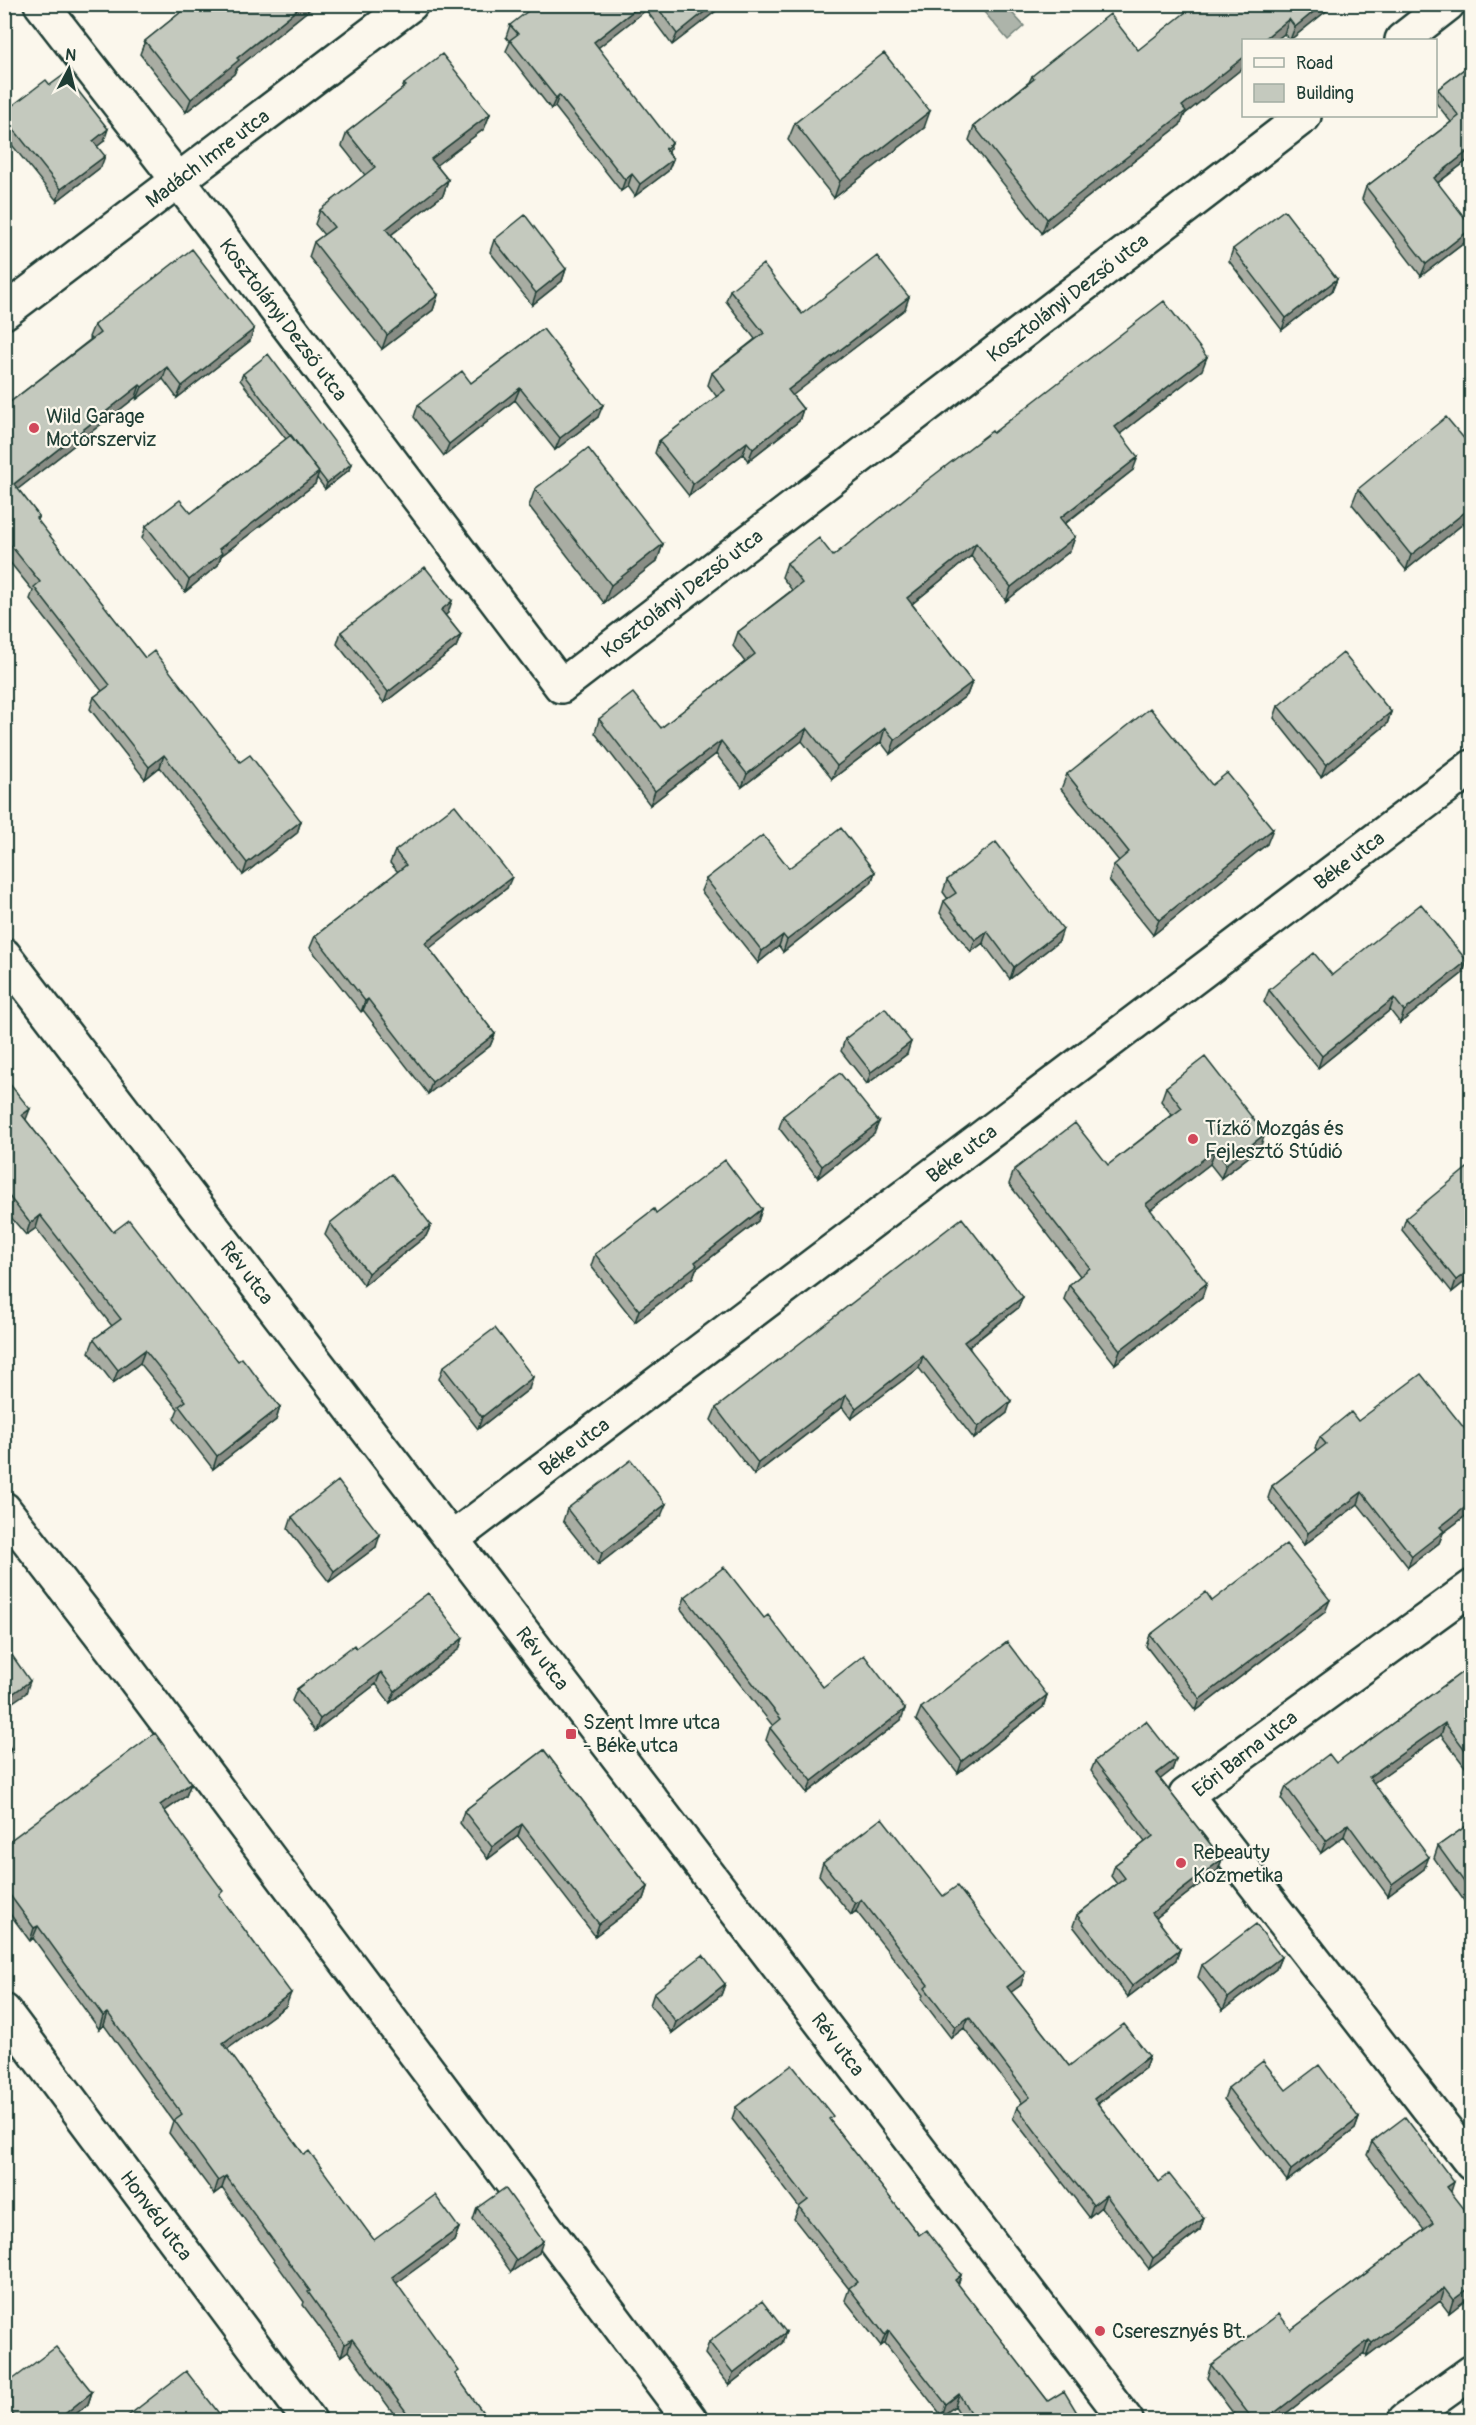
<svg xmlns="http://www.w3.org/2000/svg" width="1476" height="2425" font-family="Pangolin,sans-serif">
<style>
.water{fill:#adb4aa;stroke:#74847b;stroke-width:1.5}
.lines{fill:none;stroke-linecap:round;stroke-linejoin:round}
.street-casing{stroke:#1f3d34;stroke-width:38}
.street{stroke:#fbf7ec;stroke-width:33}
.wall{fill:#a9ada3;stroke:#1f3d34;stroke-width:1.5}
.shaded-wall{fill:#898d85;stroke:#1f3d34;stroke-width:1.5}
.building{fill:#c4c9be;stroke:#1f3d34;stroke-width:1.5}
.poi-dot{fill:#d1495b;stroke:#fbf7ec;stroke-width:2}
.labels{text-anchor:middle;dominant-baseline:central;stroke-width:4.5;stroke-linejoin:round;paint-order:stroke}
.street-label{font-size:20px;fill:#1f3d34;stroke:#fbf7ec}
.poi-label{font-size:20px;fill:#1f3d34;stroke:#fbf7ec;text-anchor:start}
</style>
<rect width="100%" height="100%" fill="#fbf7ec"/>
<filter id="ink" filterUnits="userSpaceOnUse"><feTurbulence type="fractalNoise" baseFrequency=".0167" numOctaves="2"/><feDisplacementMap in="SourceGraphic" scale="12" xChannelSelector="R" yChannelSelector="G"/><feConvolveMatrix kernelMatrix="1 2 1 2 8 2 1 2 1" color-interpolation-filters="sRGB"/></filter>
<g filter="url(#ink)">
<path class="water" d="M978 5H1005L1024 26 1008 40Z"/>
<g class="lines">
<defs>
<g id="street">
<path id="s1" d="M41 4 178 180 561 686 1304 116"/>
<path d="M1402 40 1448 4"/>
<path id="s2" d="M4 312 411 4"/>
<path id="s3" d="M4 955 1126 2420"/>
<path d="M4 1509 113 1650 690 2420"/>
<path id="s4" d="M452 1539 1472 767"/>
<path d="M1472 1587 1186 1795 1472 2164"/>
<path id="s5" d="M4 2011 309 2420"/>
<path d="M1405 2420 1472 2372"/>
</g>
</defs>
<use href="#street" class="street-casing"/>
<use href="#street" class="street"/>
</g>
<path class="wall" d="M191 4H316L237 68 234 74 186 112 140 54 145 41Z
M556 4H725L672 45 646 10 598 47 673 159 668 171 635 196 628 186 621 191 555 107 551 109 506 51 510 42 506 37 510 25 551 9Z
M1335 4 1290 40 1284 34 1276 40H1244V67L1185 114 1180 125 1042 233 969 140 974 126 1029 82 1032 76Z
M1472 63V157L1438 183 1468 240 1421 276 1362 199 1366 187 1451 122 1436 103V97L1438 89Z
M404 84 490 114 484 129 436 165 448 180 443 195 391 235 438 295 433 310 382 349 309 257 314 242 324 235 315 224 320 210 365 175 342 146 347 132 402 89Z
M4 112 104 141 97 146 101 167 57 201 4 135Z
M795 123 924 128 834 198 788 140Z
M494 240 566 269 562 281 532 305 490 252Z
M1233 249 1337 279 1332 291 1282 330 1229 261Z
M730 290 802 314 905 309 792 395 803 409 799 421 748 461 743 454 689 496 655 453 659 441 717 397 708 385 712 373 755 339 726 301Z
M94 325 254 329 250 341 177 398 163 379 137 399 136 397 18 489 39 516 37 520 145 658 240 762 301 821 297 833 243 875 160 767 145 779 90 709 94 697 102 691 30 599 33 591 4 555V405L5 406 91 339 89 337Z
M543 329 598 417 555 450 515 400 444 456 414 417 418 405 471 383Z
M1202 370 1120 434 1133 470 1065 524 1075 537 1070 551 1006 601 971 556 912 604 972 682 967 695 890 754 881 742 832 779 802 741 742 787 716 754 650 805 595 733 599 719 661 728 745 662 733 646 738 632 792 590 782 577 787 563 833 556 993 433Z
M243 374 349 470 325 489 317 478 315 484 221 556 218 565 185 592 142 538 146 526 191 513 286 439 240 380Z
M1472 448V532L1464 523 1406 570 1352 504 1358 489Z
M535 489 663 544 657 561 604 603 529 506Z
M448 613 445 615 461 635 456 647 384 703 337 644 341 632Z
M1278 706 1391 712 1387 724 1321 777 1274 718Z
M1067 774 1212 785 1267 844 1153 935 1109 880 1114 865 1119 861 1061 789Z
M395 851 507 888 429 948 495 1034 490 1046 428 1094 363 1010 361 1012 310 948 315 936 398 872 390 863Z
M789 868 875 872 871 883 783 952 779 946 758 963 701 891 706 879Z
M947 880 1059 941 1010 979 983 943 971 952 940 913 944 901 948 899 943 892Z
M1463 973 1400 1023 1390 1010 1318 1068 1264 1002 1269 990Z
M845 1039 907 1054 867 1084 841 1051Z
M4 1077 26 1120 113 1232 238 1361 280 1407 276 1420 213 1469 174 1419 178 1409 140 1363 113 1383 89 1352 94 1339 112 1326 36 1228 26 1235 4 1209Z
M1166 1087 1260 1148 1221 1178 1210 1164 1150 1210 1202 1297 1115 1364 1064 1299 1069 1285 1080 1276 1009 1184 1014 1170 1108 1165 1172 1115 1161 1101Z
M783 1116 874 1134 818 1178 779 1128Z
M762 1209 758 1221 696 1269 693 1277 635 1322 591 1266 595 1254 656 1213Z
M1406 1218 1472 1276 1452 1292 1402 1230Z
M330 1223 431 1225 426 1236 364 1285 325 1235Z
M1023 1297 1018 1308 969 1347 1007 1413 974 1439 919 1368 851 1419 842 1407 754 1475 711 1420 716 1408Z
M443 1367 529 1389 478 1429 439 1379Z
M1358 1421 1472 1438V1511L1443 1533 1439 1543 1408 1567 1358 1504 1304 1545 1268 1498 1272 1486 1317 1451 1315 1448 1320 1437Z
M567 1509 661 1516 598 1565 563 1521Z
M292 1517 376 1547 329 1582 288 1529Z
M685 1597 764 1618 823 1687 901 1720 807 1793 766 1740 770 1728 773 1726 681 1609Z
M1212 1601 1325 1612 1196 1711 1146 1646 1150 1635Z
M463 1638 459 1649 390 1703 376 1684 315 1731 292 1701 297 1689 356 1648Z
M1472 1665V1776L1441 1735 1373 1783 1424 1869 1388 1896 1344 1836 1321 1853 1281 1799 1286 1787 1336 1763 1351 1754Z
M1047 1695 1043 1707 958 1773 916 1720 921 1708Z
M544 1750 648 1887 644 1899 595 1936 518 1836 488 1859 460 1823 464 1811Z
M1176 1759 1172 1770 1160 1779 1222 1859 1218 1870 1156 1918 1180 1949 1176 1960 1128 1997 1073 1926 1077 1915 1117 1884 1111 1876 1115 1865 1145 1842 1091 1771 1095 1761Z
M191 1783 186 1796 165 1811 221 1898 286 2006 227 2049 304 2155 374 2240 459 2228 454 2241 396 2283 457 2377 489 2421H399L348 2351 341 2356 303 2305 304 2302 222 2188 214 2194 169 2133 173 2121 104 2025 99 2029 33 1938 30 1941 4 1906V1845Z
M1472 1822V1906L1469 1908 1434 1858 1438 1846Z
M823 1863 943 1896 1021 1985 1011 1992 1069 2066 1149 2056 1145 2068 1098 2104 1159 2182 1204 2218 1200 2230 1149 2269 1101 2207 1089 2217 1013 2118 1017 2107 1022 2103 964 2028 951 2038 921 1999 923 1995 856 1911 851 1915 819 1875Z
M1281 1957 1276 1969 1223 2010 1198 1977 1202 1965Z
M725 1984 721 1995 672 2033 650 2005 654 1993Z
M1228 2088 1286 2090 1359 2118 1355 2129 1287 2181 1224 2099Z
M736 2107 831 2122 919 2235 961 2275 958 2285 1048 2401 1082 2421H964L955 2406 942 2416 885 2343 881 2346 845 2300 849 2289 794 2219 799 2207 732 2119Z
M1372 2142 1451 2192 1472 2295 1449 2313 1440 2301 1367 2356 1365 2353 1276 2421H1239L1207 2378 1211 2365 1291 2330 1424 2230 1367 2155Z
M477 2208 539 2253 511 2272 473 2220Z
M709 2342 782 2343 729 2385 705 2354Z
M4 2386 92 2392 88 2404 67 2421H4Z"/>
<path class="shaded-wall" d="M304 4H316L237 68 234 74 186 112 191 99 237 58Z
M642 4H648L646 10 590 54 594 42Z
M714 4H725L672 45 677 34Z
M1323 4H1335L1290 40 1295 27Z
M1289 19 1284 34 1276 40H1263Z
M1244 57V67L1185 114 1180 125 1042 233 1047 219 1182 106Z
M559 95 555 107 551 109 556 98Z
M930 111 924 128 834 198 840 181Z
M490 114 484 129 426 173 431 159Z
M108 129 104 141 89 153 93 141Z
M672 143 668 155 665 149Z
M1472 148V157L1429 189 1434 178Z
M105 156 101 167 57 201 61 189Z
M673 159 668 171 635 196 640 184Z
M632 174 628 186 621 191 625 180Z
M448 180 443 195 380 243 386 229Z
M1472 228 1468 240 1421 276 1426 264Z
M566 269 562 281 532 305 536 293Z
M1337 279 1332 291 1282 330 1286 318Z
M438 295 433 310 382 349 387 335Z
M909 297 905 309 784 402 788 390Z
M254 329 250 341 177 398 182 386Z
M1207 357 1202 370 1111 441 1115 427Z
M167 367 163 379 137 399 142 387Z
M140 385 136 397 9 496 14 484Z
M520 388 515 400 444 456 449 444Z
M603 405 598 417 555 450 560 438Z
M803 409 799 421 748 461 753 449Z
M747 442 743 454 689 496 693 484Z
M1138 457 1133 470 1055 531 1060 518Z
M351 464 349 470 325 489 327 483Z
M319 472 315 484 221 556 218 565 185 592 189 580 219 549Z
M1470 508 1464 523 1406 570 1411 555Z
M1075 537 1070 551 1006 601 1011 587Z
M976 543 971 556 902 612 907 598Z
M663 544 657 561 604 603 611 585Z
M452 601 448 613 437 622 441 610Z
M461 635 456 647 384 703 388 692Z
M972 682 967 695 890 754 895 740Z
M1391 712 1387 724 1321 777 1326 765Z
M807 728 802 741 742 787 747 774Z
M885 728 881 742 832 779 837 766Z
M721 741 716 754 650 805 655 791Z
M164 755 160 767 145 779 149 767Z
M301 821 297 833 243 875 247 863Z
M1273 829 1267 844 1153 935 1159 920Z
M875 872 871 883 783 952 787 940Z
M512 877 507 888 421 955 425 943Z
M1063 929 1059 941 1010 979 1014 967Z
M987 931 983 943 971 952 975 940Z
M783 935 779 946 758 963 762 951Z
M1467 961 1463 973 1400 1023 1404 1011Z
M1394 998 1390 1010 1318 1068 1322 1056Z
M368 999 363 1010 361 1012 365 1001Z
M495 1034 490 1046 428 1094 432 1082Z
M911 1042 907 1054 867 1084 871 1072Z
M30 1109 25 1122 22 1115Z
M879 1122 874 1134 818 1178 822 1166Z
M1265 1134 1260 1148 1221 1178 1226 1164Z
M1215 1150 1210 1164 1140 1218 1146 1204Z
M762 1209 758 1221 696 1269 693 1277 635 1322 639 1310 695 1262Z
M40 1215 36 1228 26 1235 30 1223Z
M431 1225 426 1236 364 1285 368 1273Z
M1472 1268V1276L1452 1292 1456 1280Z
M1207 1283 1202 1297 1115 1364 1120 1350Z
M1023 1297 1018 1308 960 1353 964 1342Z
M145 1350 140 1363 113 1383 118 1370Z
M923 1356 919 1368 851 1419 856 1408Z
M533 1377 529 1389 478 1429 482 1417Z
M846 1395 842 1407 754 1475 758 1463Z
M1011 1401 1007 1413 974 1439 978 1427Z
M280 1407 276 1420 213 1469 217 1456Z
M1362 1492 1358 1504 1304 1545 1308 1533Z
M1472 1502V1511L1443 1533 1439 1543 1408 1567 1412 1556 1440 1527Z
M666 1504 661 1516 598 1565 602 1553Z
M380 1535 376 1547 329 1582 334 1571Z
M1330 1600 1325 1612 1196 1711 1200 1699Z
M463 1638 459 1649 390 1703 395 1691Z
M381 1672 376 1684 315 1731 320 1719Z
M30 1681 26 1693 4 1708V1700Z
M1047 1695 1043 1707 958 1773 962 1761Z
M905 1709 901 1720 807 1793 812 1781Z
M1445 1723 1441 1735 1365 1789 1369 1777Z
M11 1749 7 1760 4 1762V1754Z
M1176 1759 1172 1770 1153 1785 1156 1774Z
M191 1783 186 1796 156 1817 160 1805Z
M522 1824 518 1836 488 1859 492 1847Z
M1348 1824 1344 1836 1321 1853 1326 1841Z
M1429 1857 1424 1869 1388 1896 1392 1884Z
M1222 1859 1218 1870 1148 1924 1152 1913Z
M648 1887 644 1899 595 1936 599 1924Z
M861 1899 856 1911 851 1915 855 1904Z
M38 1926 33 1938 30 1941 34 1928Z
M1180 1949 1176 1960 1128 1997 1132 1986Z
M1281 1957 1276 1969 1223 2010 1228 1998Z
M1025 1973 1021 1985 1003 1998 1007 1987Z
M725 1984 721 1995 672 2033 676 2022Z
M291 1993 286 2006 218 2056 223 2043Z
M108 2013 104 2025 99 2029 103 2016Z
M969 2017 964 2028 951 2038 955 2027Z
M1149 2056 1145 2068 1089 2110 1094 2099Z
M1359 2118 1355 2129 1287 2181 1291 2170Z
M226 2176 222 2188 214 2194 218 2181Z
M1454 2182 1450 2195 1447 2187Z
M1106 2195 1101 2207 1089 2217 1093 2205Z
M1204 2218 1200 2230 1149 2269 1153 2258Z
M459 2228 454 2241 387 2290 392 2277Z
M543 2241 539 2253 511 2272 516 2261Z
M961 2275 957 2287 955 2280Z
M1472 2286V2295L1449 2313 1453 2300Z
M1444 2288 1440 2301 1367 2356 1372 2343Z
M889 2331 885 2343 881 2346 885 2335Z
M786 2332 782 2343 729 2385 733 2373Z
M352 2339 348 2351 341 2356 345 2344Z
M1369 2340 1365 2353 1276 2421H1264Z
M92 2392 88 2404 67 2421H56Z
M959 2394 955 2406 942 2416 946 2404Z"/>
<path class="building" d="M191 4H304L237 58 239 60 191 99 145 41Z
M537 4H547L551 9 556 4H642L594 42 672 143 665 149 673 159 640 184 632 174 625 180 559 95 556 98 510 40 518 34 510 25Z
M655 4H714L677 34Z
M1196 4H1323L1295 27 1289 19 1263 40H1244V57L1182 106 1186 111 1047 219 974 126 1034 79 1032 76 1110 14 1138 50Z
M884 53 930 111 840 181 795 123Z
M442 54 490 114 431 159 448 180 386 229 438 295 387 335 314 242 334 227 320 210 375 167 347 132 406 86 404 84Z
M1472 63V148L1434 178 1472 227V228L1426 264 1366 187 1459 116 1438 89Z
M65 74 108 129 93 141 105 156 61 189 4 117V112L46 80 50 85Z
M1284 210 1337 279 1286 318 1233 249Z
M525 215 566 269 536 293 494 240Z
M192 249 254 329 182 386 167 367 142 387 140 385 14 484 39 516 36 518 145 658 154 651 240 762 250 755 301 821 247 863 164 755 149 767 94 697 110 685 34 587 40 582 4 537V405L5 406 100 333 94 325Z
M877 256 909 297 788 390 803 409 753 449 747 442 693 484 659 441 725 390 712 373 764 333 730 290 763 264 802 314Z
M1164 301 1207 357 1115 427 1138 457 1060 518 1075 537 1011 587 976 543 907 598 972 682 895 740 885 728 837 766 807 728 747 774 721 741 655 791 599 719 633 693 661 728 755 654 738 632 802 583 787 563 819 538 833 556 925 482 992 431 993 433Z
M543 329 603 405 560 438 520 388 449 444 418 405 462 371 471 383Z
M268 354 351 464 327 483 243 374Z
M1446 417 1472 448V510L1470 508 1411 555 1358 489Z
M291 435 319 472 219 549 222 553 189 580 146 526 180 500 191 513Z
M588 448 663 544 611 585 535 489Z
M425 567 452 601 441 610 461 635 388 692 341 632Z
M1343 653 1391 712 1326 765 1278 706Z
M1150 708 1212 785 1227 773 1273 829 1159 920 1114 865 1129 852 1067 774Z
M455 805 512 877 425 943 495 1034 432 1082 368 999 365 1001 315 936 406 865 395 851Z
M841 828 875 872 787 940 783 935 762 951 706 879 763 835 789 868Z
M996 842 1063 929 1014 967 987 931 975 940 944 901 956 893 947 880Z
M1421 904 1467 961 1404 1011 1394 998 1322 1056 1269 990 1314 953 1332 975Z
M885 1008 911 1042 871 1072 845 1039Z
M1205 1057 1265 1134 1226 1164 1215 1150 1146 1204 1207 1283 1120 1350 1069 1285 1090 1268 1014 1170 1075 1123 1108 1165 1182 1108 1166 1087Z
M840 1073 879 1122 822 1166 783 1116Z
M4 1077 30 1109 22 1115 113 1232 129 1220 238 1361 242 1358 280 1407 217 1456 179 1406 186 1401 145 1350 118 1370 94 1339 121 1319 40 1215 30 1223 4 1190Z
M725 1160 762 1209 695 1262 697 1265 639 1310 595 1254 654 1209 656 1213Z
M1467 1168 1472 1173V1268L1456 1280 1406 1218Z
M392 1174 431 1225 368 1273 330 1223Z
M962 1218 1023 1297 964 1342 1011 1401 978 1427 923 1356 856 1408 846 1395 758 1463 716 1408Z
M495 1328 533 1377 482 1417 443 1367Z
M1421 1374 1472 1438V1502L1440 1527 1444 1531 1412 1556 1362 1492 1308 1533 1272 1486 1326 1444 1320 1437 1351 1412 1358 1421Z
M631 1460 666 1504 602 1553 567 1509Z
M338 1481 380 1535 334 1571 292 1517Z
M1286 1544 1330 1600 1200 1699 1150 1635 1206 1592 1212 1601Z
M724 1567 764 1618 768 1615 823 1687 864 1655 905 1709 812 1781 770 1728 781 1719 685 1597Z
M428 1593 463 1638 395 1691 381 1672 320 1719 297 1689 354 1645 356 1648Z
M1007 1642 1047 1695 962 1761 921 1708Z
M9 1651 30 1681 4 1700V1654Z
M1472 1665V1759L1445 1723 1369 1777 1429 1857 1392 1884 1348 1824 1326 1841 1286 1787 1329 1754 1336 1763 1350 1753 1351 1754Z
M1146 1721 1176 1759 1156 1774 1222 1859 1152 1913 1180 1949 1132 1986 1077 1915 1125 1878 1115 1865 1153 1836 1095 1761Z
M155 1733 191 1783 160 1805 223 1891 219 1895 291 1993 223 2043 304 2155 309 2151 374 2240 435 2195 459 2228 392 2277 459 2371 455 2374 489 2421H413L352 2339 345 2344 308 2292 310 2291 226 2176 218 2181 174 2120 182 2114 108 2013 103 2016 38 1926 34 1928 4 1887V1845Z
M4 1739 11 1749 4 1754Z
M544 1750 648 1887 599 1924 522 1824 492 1847 464 1811Z
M882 1818 943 1896 957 1886 1025 1973 1007 1987 1069 2066 1124 2024 1149 2056 1094 2099 1159 2182 1169 2174 1204 2218 1153 2258 1106 2195 1093 2205 1057 2160 1017 2107 1030 2097 969 2017 955 2027 925 1988 928 1985 861 1899 855 1904 823 1863Z
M1472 1822V1893L1438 1846Z
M1256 1924 1281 1957 1228 1998 1202 1965Z
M703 1955 725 1984 676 2022 654 1993Z
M1263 2061 1286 2090 1319 2065 1359 2118 1291 2170 1228 2088Z
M792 2065 833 2116 829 2119 919 2235 926 2230 961 2275 955 2280 1048 2401 1064 2391 1082 2421H975L959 2394 946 2404 889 2331 885 2335 849 2288 857 2282 799 2207 808 2200 736 2107Z
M1405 2117 1454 2182 1447 2187 1472 2219V2286L1453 2300 1444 2288 1372 2343 1369 2340 1264 2421H1254L1211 2365 1279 2314 1291 2330 1433 2223 1372 2142Z
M505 2188 543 2241 516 2261 477 2208Z
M762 2301 786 2332 733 2373 709 2342Z
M56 2347 92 2392 56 2421H18L4 2403V2386Z
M186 2371 225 2421H131L128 2416Z"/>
</g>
<g class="poi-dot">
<circle cx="34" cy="428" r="6"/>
<circle cx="1193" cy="1139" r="6"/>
<rect x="565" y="1728" width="12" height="12" rx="3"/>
<circle cx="1181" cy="1863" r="6"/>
<circle cx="1100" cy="2331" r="6"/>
</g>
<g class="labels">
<g class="street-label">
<text stroke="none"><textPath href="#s2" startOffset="255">Madách Imre utca</textPath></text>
<text stroke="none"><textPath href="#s1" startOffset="1496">Kosztolányi Dezső utca</textPath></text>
<text stroke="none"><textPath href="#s1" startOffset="398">Kosztolányi Dezső utca</textPath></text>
<text stroke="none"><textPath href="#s1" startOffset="1010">Kosztolányi Dezső utca</textPath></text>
<text stroke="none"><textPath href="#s4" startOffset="1125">Béke utca</textPath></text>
<text stroke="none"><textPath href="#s4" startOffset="639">Béke utca</textPath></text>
<text stroke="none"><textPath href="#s3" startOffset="400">Rév utca</textPath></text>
<text stroke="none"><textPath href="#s4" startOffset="153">Béke utca</textPath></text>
<text stroke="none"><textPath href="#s3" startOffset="886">Rév utca</textPath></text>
<text transform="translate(1245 1754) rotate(-38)">Eőri Barna utca</text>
<text stroke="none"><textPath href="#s3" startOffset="1372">Rév utca</textPath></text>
<text stroke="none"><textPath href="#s5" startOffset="255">Honvéd utca</textPath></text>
</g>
<g class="poi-label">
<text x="46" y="416">Wild Garage<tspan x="46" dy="23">Motorszerviz</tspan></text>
<text x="1205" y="1128">Tízkő Mozgás és<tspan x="1205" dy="23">Fejlesztő Stúdió</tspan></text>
<text x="583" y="1722">Szent Imre utca<tspan x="583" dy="23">- Béke utca</tspan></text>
<text x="1193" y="1852">Rebeauty<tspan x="1193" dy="23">Kozmetika</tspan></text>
<text x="1112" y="2331">Cseresznyés Bt.</text>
</g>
</g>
<rect width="1476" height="2425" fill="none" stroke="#fbf7ec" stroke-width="24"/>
<rect x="12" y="12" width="1452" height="2401" fill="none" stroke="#1f3d34" stroke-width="2" filter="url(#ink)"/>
<rect x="1242" y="39" width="195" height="78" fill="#fbf7ec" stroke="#a3ada2" stroke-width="1.5"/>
<rect x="1254" y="58" width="30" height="9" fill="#fbf7ec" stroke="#a3ada2" stroke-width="1.5"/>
<text x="1296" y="69" font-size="18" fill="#1f3d34">Road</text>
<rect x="1254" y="84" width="30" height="18" fill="#c4c9be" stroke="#a3ada2" stroke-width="1.5"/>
<text x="1296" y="99" font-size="18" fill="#1f3d34">Building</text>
<g transform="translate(69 69) rotate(7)" stroke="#fbf7ec" stroke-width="4.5" paint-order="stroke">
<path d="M0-4.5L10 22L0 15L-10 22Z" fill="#1f3d34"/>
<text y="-9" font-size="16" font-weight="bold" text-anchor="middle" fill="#1f3d34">N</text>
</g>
</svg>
